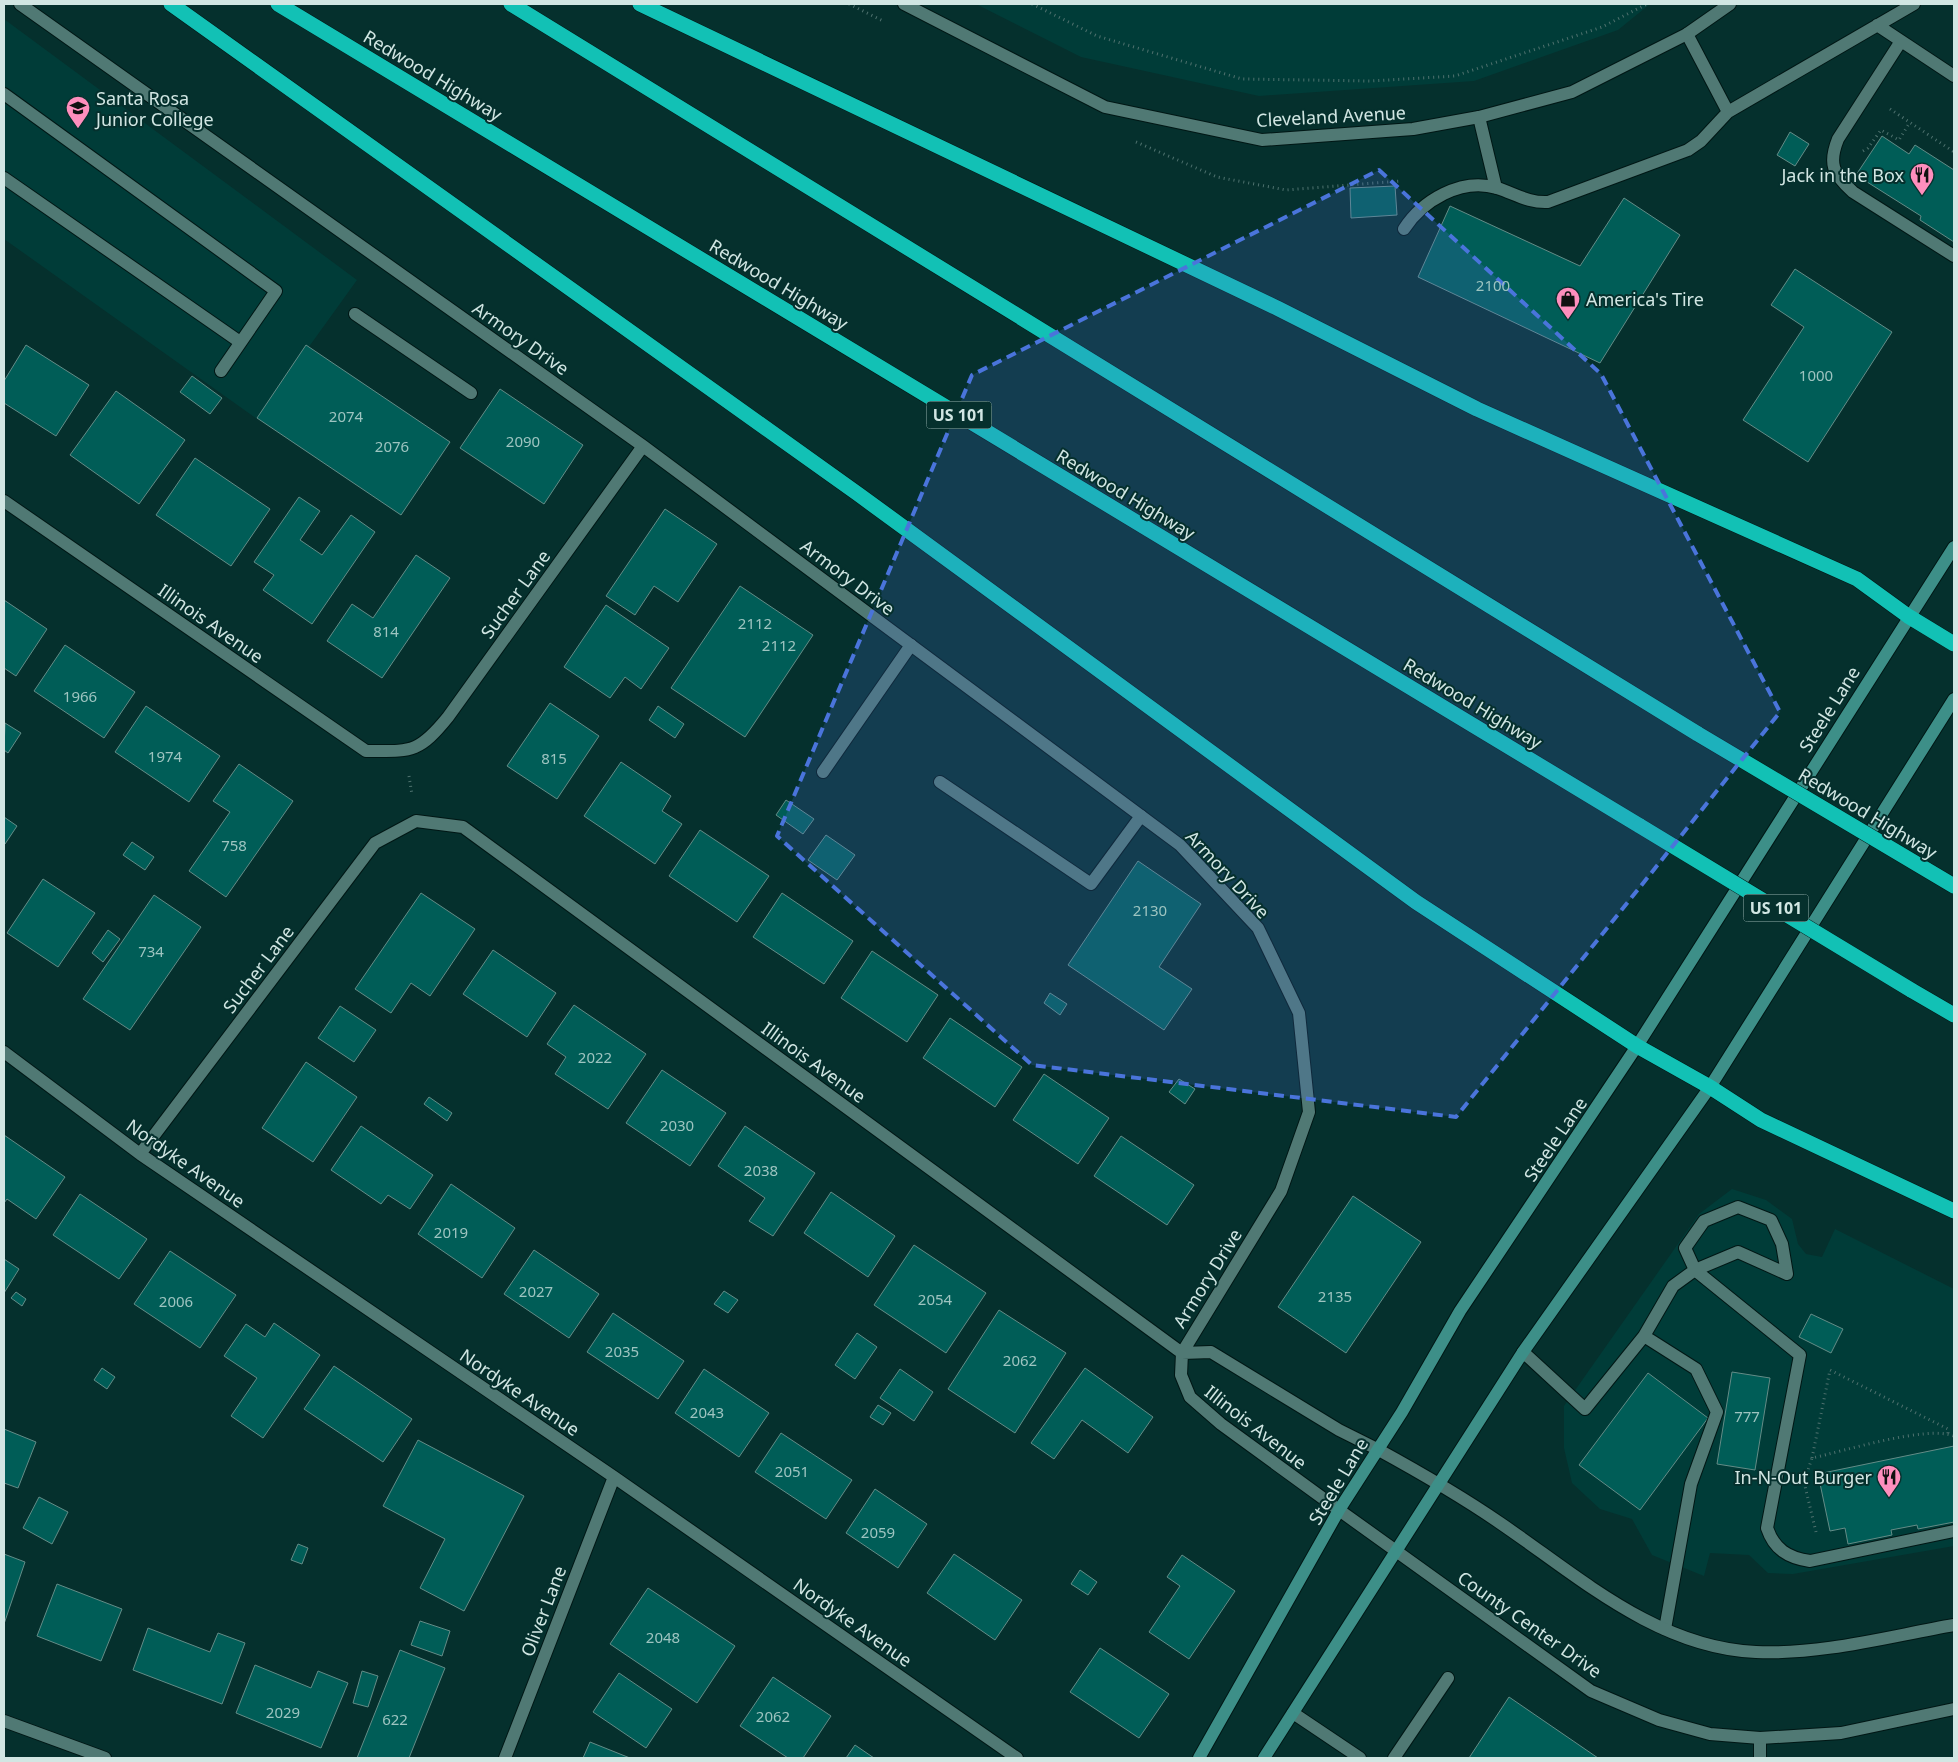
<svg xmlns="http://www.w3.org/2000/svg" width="1958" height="1762" font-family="'Noto Sans',sans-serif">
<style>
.built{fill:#003c38}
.building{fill:#005d57;stroke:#638c87}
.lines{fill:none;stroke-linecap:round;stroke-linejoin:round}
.service-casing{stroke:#001715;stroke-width:14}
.minor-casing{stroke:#001715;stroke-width:14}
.tertiary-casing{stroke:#001715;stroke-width:14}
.secondary-casing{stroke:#001715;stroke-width:14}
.motorway-casing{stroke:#001715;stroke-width:16}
.path{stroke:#4f726f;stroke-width:3;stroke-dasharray:1 4;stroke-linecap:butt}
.service{stroke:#507974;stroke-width:12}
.minor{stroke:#507974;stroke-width:12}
.tertiary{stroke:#507974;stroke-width:12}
.secondary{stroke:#3d8f88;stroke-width:12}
.motorway{stroke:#12c1b5;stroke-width:15}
.motorway-bridge-casing{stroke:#001715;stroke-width:16;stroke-linecap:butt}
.motorway-bridge{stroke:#12c1b5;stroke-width:15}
.marked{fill:#4a74db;fill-opacity:0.2;stroke:#4a74db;stroke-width:4;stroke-dasharray:10 6;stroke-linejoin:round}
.labels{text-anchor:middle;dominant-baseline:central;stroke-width:4;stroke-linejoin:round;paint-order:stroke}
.number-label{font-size:15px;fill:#9dc4c0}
.shield{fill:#05302d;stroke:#94afac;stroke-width:1}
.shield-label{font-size:16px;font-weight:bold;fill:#d1e6e3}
.street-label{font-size:18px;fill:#d1e6e3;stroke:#05302d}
.poi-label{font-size:18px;fill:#d1e6e3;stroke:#05302d;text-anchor:start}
</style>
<rect width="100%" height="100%" fill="#05302d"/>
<path class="built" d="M976 4H1650L1618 30 1474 81 1259 96 1081 57Z
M4 19 357 280 257 419 4 239Z
M1732 1189 1766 1200 1792 1219 1798 1244 1806 1254 1822 1257 1835 1229 1954 1289V1546L1793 1574 1768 1573 1749 1555 1710 1553 1704 1576 1652 1555 1632 1519 1600 1509 1572 1483 1564 1448V1406L1699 1214Z"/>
<path class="building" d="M1790 132 1809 144 1795 166 1777 155Z
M1882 136 1909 154 1915 145 1954 170V242L1920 220 1921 216 1856 175Z
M1395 186 1397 215 1351 218 1350 188Z
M1624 198 1680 235 1600 363 1418 277 1450 206 1580 266Z
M1795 269 1892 332 1808 462 1743 420 1804 327 1771 305Z
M26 345 89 385 56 436 4 403V381Z
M306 345 450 442 401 515 257 418Z
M192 376 222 398 210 414 180 392Z
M500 389 583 445 544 504 460 448Z
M116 391 185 440 139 504 70 455Z
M195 458 270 509 231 566 156 515Z
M299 497 320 511 300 540 322 555 351 515 375 532 312 624 263 590 274 575 254 562Z
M665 509 717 544 678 602 654 586 635 615 606 596Z
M416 555 450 578 382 678 327 641 352 604 373 618Z
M740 586 813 635 745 737 671 688Z
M4 600 47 629 16 676 4 668Z
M606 605 669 648 641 689 625 677 610 698 564 667Z
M65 645 135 692 104 738 34 691Z
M550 703 599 736 557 799 507 766Z
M146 706 220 756 189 802 115 752Z
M658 706 684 724 675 738 649 720Z
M5 723 21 733 8 753 4 750Z
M621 762 671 796 662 811 682 824 655 864 584 816Z
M239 764 293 801 226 897 189 871 230 812 213 801Z
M786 800 814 819 803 834 776 815Z
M4 817 17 826 5 844 4 843Z
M700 830 769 876 737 922 669 876Z
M826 835 855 855 837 880 808 860Z
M132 842 154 857 145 870 123 855Z
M1138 861 1201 904 1159 967 1192 989 1164 1030 1068 965Z
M43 879 95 913 58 967 7 933Z
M421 893 475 929 430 996 411 983 391 1013 355 989Z
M782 893 853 941 824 984 753 937Z
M154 895 201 927 130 1030 83 999Z
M108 930 120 939 103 962 92 953Z
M493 950 556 993 527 1037 463 994Z
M872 951 938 995 907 1042 841 998Z
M1050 993 1067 1004 1060 1015 1044 1003Z
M574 1005 646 1054 608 1109 555 1074 566 1057 547 1044Z
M340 1006 376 1030 354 1062 318 1038Z
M950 1018 1022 1067 995 1107 923 1058Z
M306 1062 357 1097 313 1162 262 1128Z
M662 1070 726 1113 690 1166 626 1123Z
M1044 1074 1109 1118 1078 1164 1013 1120Z
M1179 1079 1195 1089 1185 1104 1169 1092Z
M429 1097 452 1113 447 1121 424 1104Z
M361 1126 433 1175 410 1209 388 1195 381 1204 331 1170Z
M745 1126 815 1173 773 1236 749 1221 765 1198 718 1166Z
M4 1135 65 1177 36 1219 7 1199 4 1203Z
M1121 1136 1194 1185 1167 1225 1094 1176Z
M451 1184 515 1228 482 1278 418 1234Z
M831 1192 895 1236 868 1277 804 1233Z
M80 1194 147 1239 119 1279 53 1235Z
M1353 1196 1421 1242 1346 1353 1278 1307Z
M914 1245 986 1293 946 1353 874 1305Z
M534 1250 599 1294 569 1338 504 1294Z
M170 1251 236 1295 200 1348 134 1304Z
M4 1259 19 1269 4 1293Z
M724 1291 738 1300 728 1313 714 1304Z
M16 1292 26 1299 22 1306 11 1298Z
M999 1310 1066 1353 1015 1433 948 1389Z
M613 1313 684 1361 658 1399 587 1352Z
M1811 1314 1843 1329 1831 1353 1799 1337Z
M274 1323 320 1355 263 1438 231 1416 257 1378 224 1356 246 1324 265 1337Z
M857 1333 877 1347 855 1379 835 1365Z
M334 1366 412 1419 383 1462 304 1409Z
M102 1368 115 1377 107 1389 94 1380Z
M1085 1368 1153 1417 1128 1453 1082 1420 1054 1459 1031 1443Z
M704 1369 769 1413 739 1457 675 1413Z
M900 1369 933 1392 914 1421 880 1398Z
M1732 1372 1770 1378 1755 1470 1717 1464Z
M1648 1373 1708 1418 1640 1510 1579 1465Z
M878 1405 891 1413 883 1425 870 1417Z
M4 1429 36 1442 18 1488 4 1483Z
M781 1433 852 1480 826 1519 755 1472Z
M418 1440 524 1496 464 1611 420 1588 445 1539 383 1506Z
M1954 1446V1522L1918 1529 1917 1525 1891 1530 1892 1535 1848 1544 1845 1528 1830 1531 1818 1474Z
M875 1489 927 1524 898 1568 846 1533Z
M39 1497 68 1512 52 1544 23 1528Z
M298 1544 308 1548 302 1564 291 1560Z
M4 1554 25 1562 4 1624Z
M954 1554 1022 1600 995 1640 927 1593Z
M1182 1555 1235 1591 1189 1659 1149 1632 1180 1586 1167 1577Z
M1080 1570 1097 1582 1088 1595 1071 1584Z
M57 1584 122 1609 101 1661 37 1636Z
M648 1588 735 1646 697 1703 610 1644Z
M420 1621 450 1631 442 1656 411 1645Z
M148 1628 210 1652 218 1633 245 1643 222 1704 133 1670Z
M1100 1648 1169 1694 1139 1738 1070 1692Z
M400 1650 445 1668 409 1758H357Z
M255 1665 311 1688 318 1671 348 1683 321 1748 236 1713Z
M362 1671 378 1676 368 1707 353 1703Z
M619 1673 672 1709 646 1748 593 1712Z
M773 1677 831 1716 803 1758H788L740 1726Z
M1509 1697 1598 1758H1469Z
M590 1742 630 1758H583Z
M855 1745 874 1758H846Z"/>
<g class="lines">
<defs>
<path id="service" d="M1877 25 1954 76
M1687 34 1728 112
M1901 41 1838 139C1828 164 1833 174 1853 192L1954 256
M4 94 276 291 221 371
M1479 117 1496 188
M4 178 240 342
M1404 229C1422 201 1461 177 1497 188 1516 194 1528 203 1548 202L1688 150 1701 141 1728 112 1914 4
M355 314 471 393
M823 772 911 645
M940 782 1091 884 1141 816
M1787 1274 1782 1244 1771 1220 1738 1207 1704 1221 1685 1248 1695 1270 1800 1355 1767 1528C1774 1549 1788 1558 1810 1561L1954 1531
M1644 1336 1696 1369 1717 1412 1691 1484 1665 1629
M1523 1352 1585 1409 1644 1336 1673 1286 1695 1270 1738 1252 1787 1274
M1293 1713 1360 1758
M1760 1738V1758
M1394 1758 1448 1678"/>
<path id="minor" d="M20 4 643 446 1180 845 1258 928 1299 1013 1309 1112 1281 1191 1182 1353
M4 501 366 751C411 751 418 754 448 717L643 446
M4 1052 140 1154 614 1477 1017 1758
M140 1154 375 843 416 821 463 827 1182 1353 1211 1352 1339 1430 1377 1449
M1182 1353 1181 1375 1190 1397 1221 1424 1339 1510
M4 1721 105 1758
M505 1758 614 1477"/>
<path id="tertiary" d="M904 4 1105 107 1262 140 1413 129 1479 117 1572 92 1687 34 1730 4
M1377 1449C1419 1472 1461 1496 1500 1523 1578 1576 1657 1648 1756 1652 1822 1655 1890 1636 1954 1625
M1339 1510 1591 1691 1659 1720 1710 1734 1760 1738 1841 1733 1954 1709"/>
<path id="secondary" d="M1199 1758 1339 1510 1402 1412 1460 1311 1637 1046 1954 547
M1264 1758 1523 1352 1710 1087 1954 699"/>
<path id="motorway" d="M171 4 858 494 1416 902 1637 1046 1710 1087 1761 1120 1954 1211
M278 4 1640 826
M511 4 1698 734
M640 4 1277 308 1477 409 1857 579 1908 616 1954 644
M1911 990 1954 1015"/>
</defs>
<use href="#service" class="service-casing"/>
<use href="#minor" class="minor-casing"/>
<use href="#tertiary" class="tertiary-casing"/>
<use href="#secondary" class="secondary-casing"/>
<use href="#motorway" class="motorway-casing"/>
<path class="path" d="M849 4 883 21
M1032 4 1097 36 1242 79 1371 81 1455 76 1602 27 1647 4
M1890 109 1954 152
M1136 142 1217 177 1286 190 1400 181
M1863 151 1868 148 1881 130 1899 140 1910 122
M409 776 412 795
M1812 1458 1830 1370 1948 1429V1434
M1816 1532 1804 1482 1812 1458C1845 1451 1926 1425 1954 1436"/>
<use href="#service" class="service"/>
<use href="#minor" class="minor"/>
<use href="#tertiary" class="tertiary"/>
<use href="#secondary" class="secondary"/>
<use href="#motorway" class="motorway"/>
<defs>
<path id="motorway-bridge" d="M1698 734 1954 886
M1640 826 1911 990"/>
</defs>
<use href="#motorway-bridge" class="motorway-bridge-casing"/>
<use href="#motorway-bridge" class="motorway-bridge"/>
</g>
<path class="marked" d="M1379 170 1601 374 1780 712 1456 1117 1032 1065 777 836 972 375Z"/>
<defs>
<symbol id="university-pin" viewBox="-11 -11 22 30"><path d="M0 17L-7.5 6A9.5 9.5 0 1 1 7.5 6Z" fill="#fe8ebd" stroke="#05302d"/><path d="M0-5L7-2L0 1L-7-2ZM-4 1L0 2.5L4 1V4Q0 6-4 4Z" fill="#111"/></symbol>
<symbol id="restaurant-pin" viewBox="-11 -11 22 30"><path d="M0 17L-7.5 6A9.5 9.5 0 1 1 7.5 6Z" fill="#fe8ebd" stroke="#05302d"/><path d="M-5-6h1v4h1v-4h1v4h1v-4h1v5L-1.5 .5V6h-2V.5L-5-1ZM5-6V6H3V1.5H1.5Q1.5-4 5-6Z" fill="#111"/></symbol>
<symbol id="shop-pin" viewBox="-11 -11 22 30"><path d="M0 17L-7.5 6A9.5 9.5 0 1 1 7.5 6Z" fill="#fe8ebd" stroke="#05302d"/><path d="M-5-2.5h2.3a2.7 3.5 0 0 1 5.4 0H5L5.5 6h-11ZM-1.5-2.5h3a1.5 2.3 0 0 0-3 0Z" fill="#111"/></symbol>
</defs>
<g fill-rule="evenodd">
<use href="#university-pin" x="64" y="94" width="28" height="38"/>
<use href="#restaurant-pin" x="1908" y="161" width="28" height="38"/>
<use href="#shop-pin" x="1554" y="285" width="28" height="38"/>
<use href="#restaurant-pin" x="1875" y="1463" width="28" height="38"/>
</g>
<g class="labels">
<g class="number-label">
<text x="1493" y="285">2100</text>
<text x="1816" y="375">1000</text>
<text x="346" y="416">2074</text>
<text x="523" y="441">2090</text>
<text x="392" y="446">2076</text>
<text x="755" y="623">2112</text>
<text x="386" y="631">814</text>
<text x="779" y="645">2112</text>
<text x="80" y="696">1966</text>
<text x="165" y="756">1974</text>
<text x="554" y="758">815</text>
<text x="234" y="845">758</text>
<text x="1150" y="910">2130</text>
<text x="151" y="951">734</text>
<text x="595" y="1057">2022</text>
<text x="677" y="1125">2030</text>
<text x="761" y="1170">2038</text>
<text x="451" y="1232">2019</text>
<text x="536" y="1291">2027</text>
<text x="1335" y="1296">2135</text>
<text x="935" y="1299">2054</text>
<text x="176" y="1301">2006</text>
<text x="622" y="1351">2035</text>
<text x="1020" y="1360">2062</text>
<text x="707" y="1412">2043</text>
<text x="1747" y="1416">777</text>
<text x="792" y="1471">2051</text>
<text x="878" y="1532">2059</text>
<text x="663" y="1637">2048</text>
<text x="283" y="1712">2029</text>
<text x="773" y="1716">2062</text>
<text x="395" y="1719">622</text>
</g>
<g class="shield">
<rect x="926.5" y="401.5" width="65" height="27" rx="4"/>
<rect x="1743.5" y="894.5" width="65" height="27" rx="4"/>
</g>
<g class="shield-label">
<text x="959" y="415">US 101</text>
<text x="1776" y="908">US 101</text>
</g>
<g class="street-label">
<text transform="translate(433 75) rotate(31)">Redwood Highway</text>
<text transform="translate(1331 116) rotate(-3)">Cleveland Avenue</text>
<text transform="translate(779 284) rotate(31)">Redwood Highway</text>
<text transform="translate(521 338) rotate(35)">Armory Drive</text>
<text transform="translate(1126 494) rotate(31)">Redwood Highway</text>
<text transform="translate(848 577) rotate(37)">Armory Drive</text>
<text transform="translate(515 594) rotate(-54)">Sucher Lane</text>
<text transform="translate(211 623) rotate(35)">Illinois Avenue</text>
<text transform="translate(1473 703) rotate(31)">Redwood Highway</text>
<text transform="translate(1829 709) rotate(-58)">Steele Lane</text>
<text transform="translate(1868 813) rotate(31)">Redwood Highway</text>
<text transform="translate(1228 874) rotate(47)">Armory Drive</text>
<text transform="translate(258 969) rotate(-53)">Sucher Lane</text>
<text transform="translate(814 1062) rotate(36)">Illinois Avenue</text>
<text transform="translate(1555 1139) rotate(-56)">Steele Lane</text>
<text transform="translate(186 1163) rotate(35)">Nordyke Avenue</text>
<text transform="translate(1207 1278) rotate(-58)">Armory Drive</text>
<text transform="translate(520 1392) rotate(34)">Nordyke Avenue</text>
<text transform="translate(1256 1427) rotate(38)">Illinois Avenue</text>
<text transform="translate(1338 1481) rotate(-59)">Steele Lane</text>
<text transform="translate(543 1611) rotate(-69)">Oliver Lane</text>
<text transform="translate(853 1622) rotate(35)">Nordyke Avenue</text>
<text transform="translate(1530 1624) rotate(35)">County Center Drive</text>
</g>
<g class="poi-label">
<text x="96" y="98">Santa Rosa<tspan x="96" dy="21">Junior College</tspan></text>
<text x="1904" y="175" text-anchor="end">Jack in the Box</text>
<text x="1586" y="299">America's Tire</text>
<text x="1872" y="1477" text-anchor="end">In-N-Out Burger</text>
</g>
</g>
<rect width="1958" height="1762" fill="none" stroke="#d1e6e3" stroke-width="10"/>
</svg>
